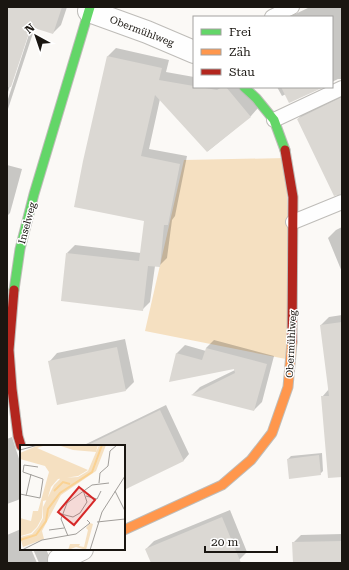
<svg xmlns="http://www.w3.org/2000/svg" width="349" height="570" font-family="'Roboto Serif',serif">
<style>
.green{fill:#f5e0c1}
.shadow{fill:#0003}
.building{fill:#dbd8d3}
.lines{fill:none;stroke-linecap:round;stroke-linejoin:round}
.lane-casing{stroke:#bebcb8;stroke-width:16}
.street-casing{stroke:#bebcb8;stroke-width:24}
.fast-casing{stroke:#bebcb8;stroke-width:11}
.slow-casing{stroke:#bebcb8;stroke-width:11}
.jam-casing{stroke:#bebcb8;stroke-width:11}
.lane{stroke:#fefefe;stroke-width:14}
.street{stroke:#fefefe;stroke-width:22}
.fast{stroke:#63d668;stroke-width:9}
.slow{stroke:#ff974d;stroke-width:9}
.jam{stroke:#b3261e;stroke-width:9}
.labels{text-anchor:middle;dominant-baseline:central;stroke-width:3;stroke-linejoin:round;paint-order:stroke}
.street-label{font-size:10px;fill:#1a1611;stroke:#fff}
.inset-river{fill:none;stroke:#fad293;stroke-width:2}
.inset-road{fill:none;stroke:#a19e9a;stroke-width:1}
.view{fill:#d62828;fill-opacity:0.15;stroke:#d62828;stroke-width:2}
.inset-edge{fill:none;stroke:#1a1611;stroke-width:2}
</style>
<rect width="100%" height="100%" fill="#fbf9f6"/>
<path class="green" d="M286 158 291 360 145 331 184 160Z"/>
<path class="shadow" d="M8 7H67L61 25 53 33 35 27 7 112V102L33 22H31L7 95V11Z
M310 7H342V79H338L332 82V17H289Z
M116 48 169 60 166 72 194 77V87H241L258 108 251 116 208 151 160 99 149 149 187 156 175 216 172 220 167 258 159 266H155L150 302 142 310 67 253 75 245 141 253 145 220 84 161 108 56Z
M277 87H322L286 94 282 96Z
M342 94V179L298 119 306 110Z
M7 165 22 169 10 213 7 216Z
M342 227V272L328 238 336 230Z
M342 315V452L322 397 329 389 321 325 329 317Z
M125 339 134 382 126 390 50 361 57 353Z
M214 340 274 356 262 402 254 410 193 394 200 387 235 370 234 368 170 381 177 353 185 345 206 351V348Z
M166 405 189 454 184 460 124 489V446H82Z
M12 437 21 465V498L18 500 7 504V439Z
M322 453 323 471 320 474 288 459 291 456Z
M230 510 247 552 239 560 232 563H152L146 549 154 541Z
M21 529V549H31L37 563H7V535Z
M342 534V563H294L293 543 301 535Z
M33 549H46L52 563H39Z"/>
<path class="building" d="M7 7H62L53 34 31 27 11 87H7Z
M107 56 162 68 159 80 217 90 222 87H226L251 117 207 152 155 95 141 156 180 164 168 225H164L160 267 148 266 143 311 61 301 66 253 139 261 144 221 74 207 83 161Z
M281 87H324L289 103Z
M342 97V194L334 196 297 119Z
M342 322V477L328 478 321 396H329L320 325Z
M117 347 126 391 57 405 48 361Z
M206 348 267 364 254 411 191 395 235 373 234 369 169 382 176 353 202 360Z
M160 410 184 461 124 490V446H86Z
M319 455 321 475 289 479 287 459Z
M222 517 241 563H151L145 549Z
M342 541V563H293L292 542Z"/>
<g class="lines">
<defs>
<path id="lane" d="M272 17 292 7
M274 120 342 88
M293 222 342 202"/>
<path id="street" d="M89 11 147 32 194 52
M59 560 82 549"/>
<path id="fast" d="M244 87 256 98 274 120 285 150
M14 290 20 249 34 194 90 7"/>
<path id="slow" d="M124 530 222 485 251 460 272 433 288 387 292 342"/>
<path id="jam" d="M285 150 293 197 292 342
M14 290 9 350 12 389 18 436 21 446"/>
</defs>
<use href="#lane" class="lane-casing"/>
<use href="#street" class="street-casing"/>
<use href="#fast" class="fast-casing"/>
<use href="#slow" class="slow-casing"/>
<use href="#jam" class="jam-casing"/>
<use href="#lane" class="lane"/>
<use href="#street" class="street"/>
<use href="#fast" class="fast"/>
<use href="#slow" class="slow"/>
<use href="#jam" class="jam"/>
</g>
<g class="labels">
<g class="street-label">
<text transform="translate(142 31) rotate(21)">Obermühlweg</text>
<text transform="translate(27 223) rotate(-75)">Inselweg</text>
<text transform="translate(291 344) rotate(-87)">Obermühlweg</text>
</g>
</g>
<g transform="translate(20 445)">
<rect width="105" height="105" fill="#fbf9f6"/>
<path d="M19 0H26L17 3 68 25 58 31 38 34 31 42 27 55 23 56 22 73 17 82 11 88 1 91 0 73 11 76 13 66H18L29 27 25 21 0 14V8ZM38 0H78L76 7 53 5ZM79 0H86L76 26 41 50 22 86 24 94 3 102 0 92 12 89 18 82 23 73V62L34 40 41 33 58 32 68 26ZM70 78 73 79 66 105 56 102 48 105 50 99H60L59 101 64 102 68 85 66 83Z" fill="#f5e0c1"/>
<path class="inset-river" d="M34 46 43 37 50 39M0 95 16 90 26 76 28 64 40 48 72 27 82 0"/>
<path class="inset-road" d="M0 5 18 0M79 38 80 28 88 21 90 6 97 0M95 46 105 66M0 49 20 53 23 34 3 27 4 20 18 22M6 51 11 29M66 51 77 54 81 46M41 69 53 72 60 68 67 57 63 45M77 77 105 74M29 85 44 83M48 91 41 74 47 58 72 40 89 38M2 105 22 95 56 89 70 78 67 75M70 105 82 67 105 31"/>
<path class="view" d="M59 42 75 55 54 80 38 67Z"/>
<rect width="105" height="105" class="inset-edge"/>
</g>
<rect width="349" height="570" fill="none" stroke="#1a1611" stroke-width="16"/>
<rect x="193" y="16" width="140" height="72" fill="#ffffff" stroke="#a3a2a0"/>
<rect x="201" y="29" width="20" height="6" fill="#63d668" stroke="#a3a2a0"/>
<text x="229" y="36" font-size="12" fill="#1a1611">Frei</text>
<rect x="201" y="49" width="20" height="6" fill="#ff974d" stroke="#a3a2a0"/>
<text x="229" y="56" font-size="12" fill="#1a1611">Zäh</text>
<rect x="201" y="69" width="20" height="6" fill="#b3261e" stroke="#a3a2a0"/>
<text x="229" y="76" font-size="12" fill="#1a1611">Stau</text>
<g transform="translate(36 36) rotate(320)" stroke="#ffffff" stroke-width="3" paint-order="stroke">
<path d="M0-3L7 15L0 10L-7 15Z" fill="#1a1611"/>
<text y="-6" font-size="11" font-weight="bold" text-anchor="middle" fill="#1a1611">N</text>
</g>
<path d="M205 546v6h72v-6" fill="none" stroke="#1a1611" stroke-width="2"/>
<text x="211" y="546" font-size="12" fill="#1a1611" stroke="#ffffff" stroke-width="3" paint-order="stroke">20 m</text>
</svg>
